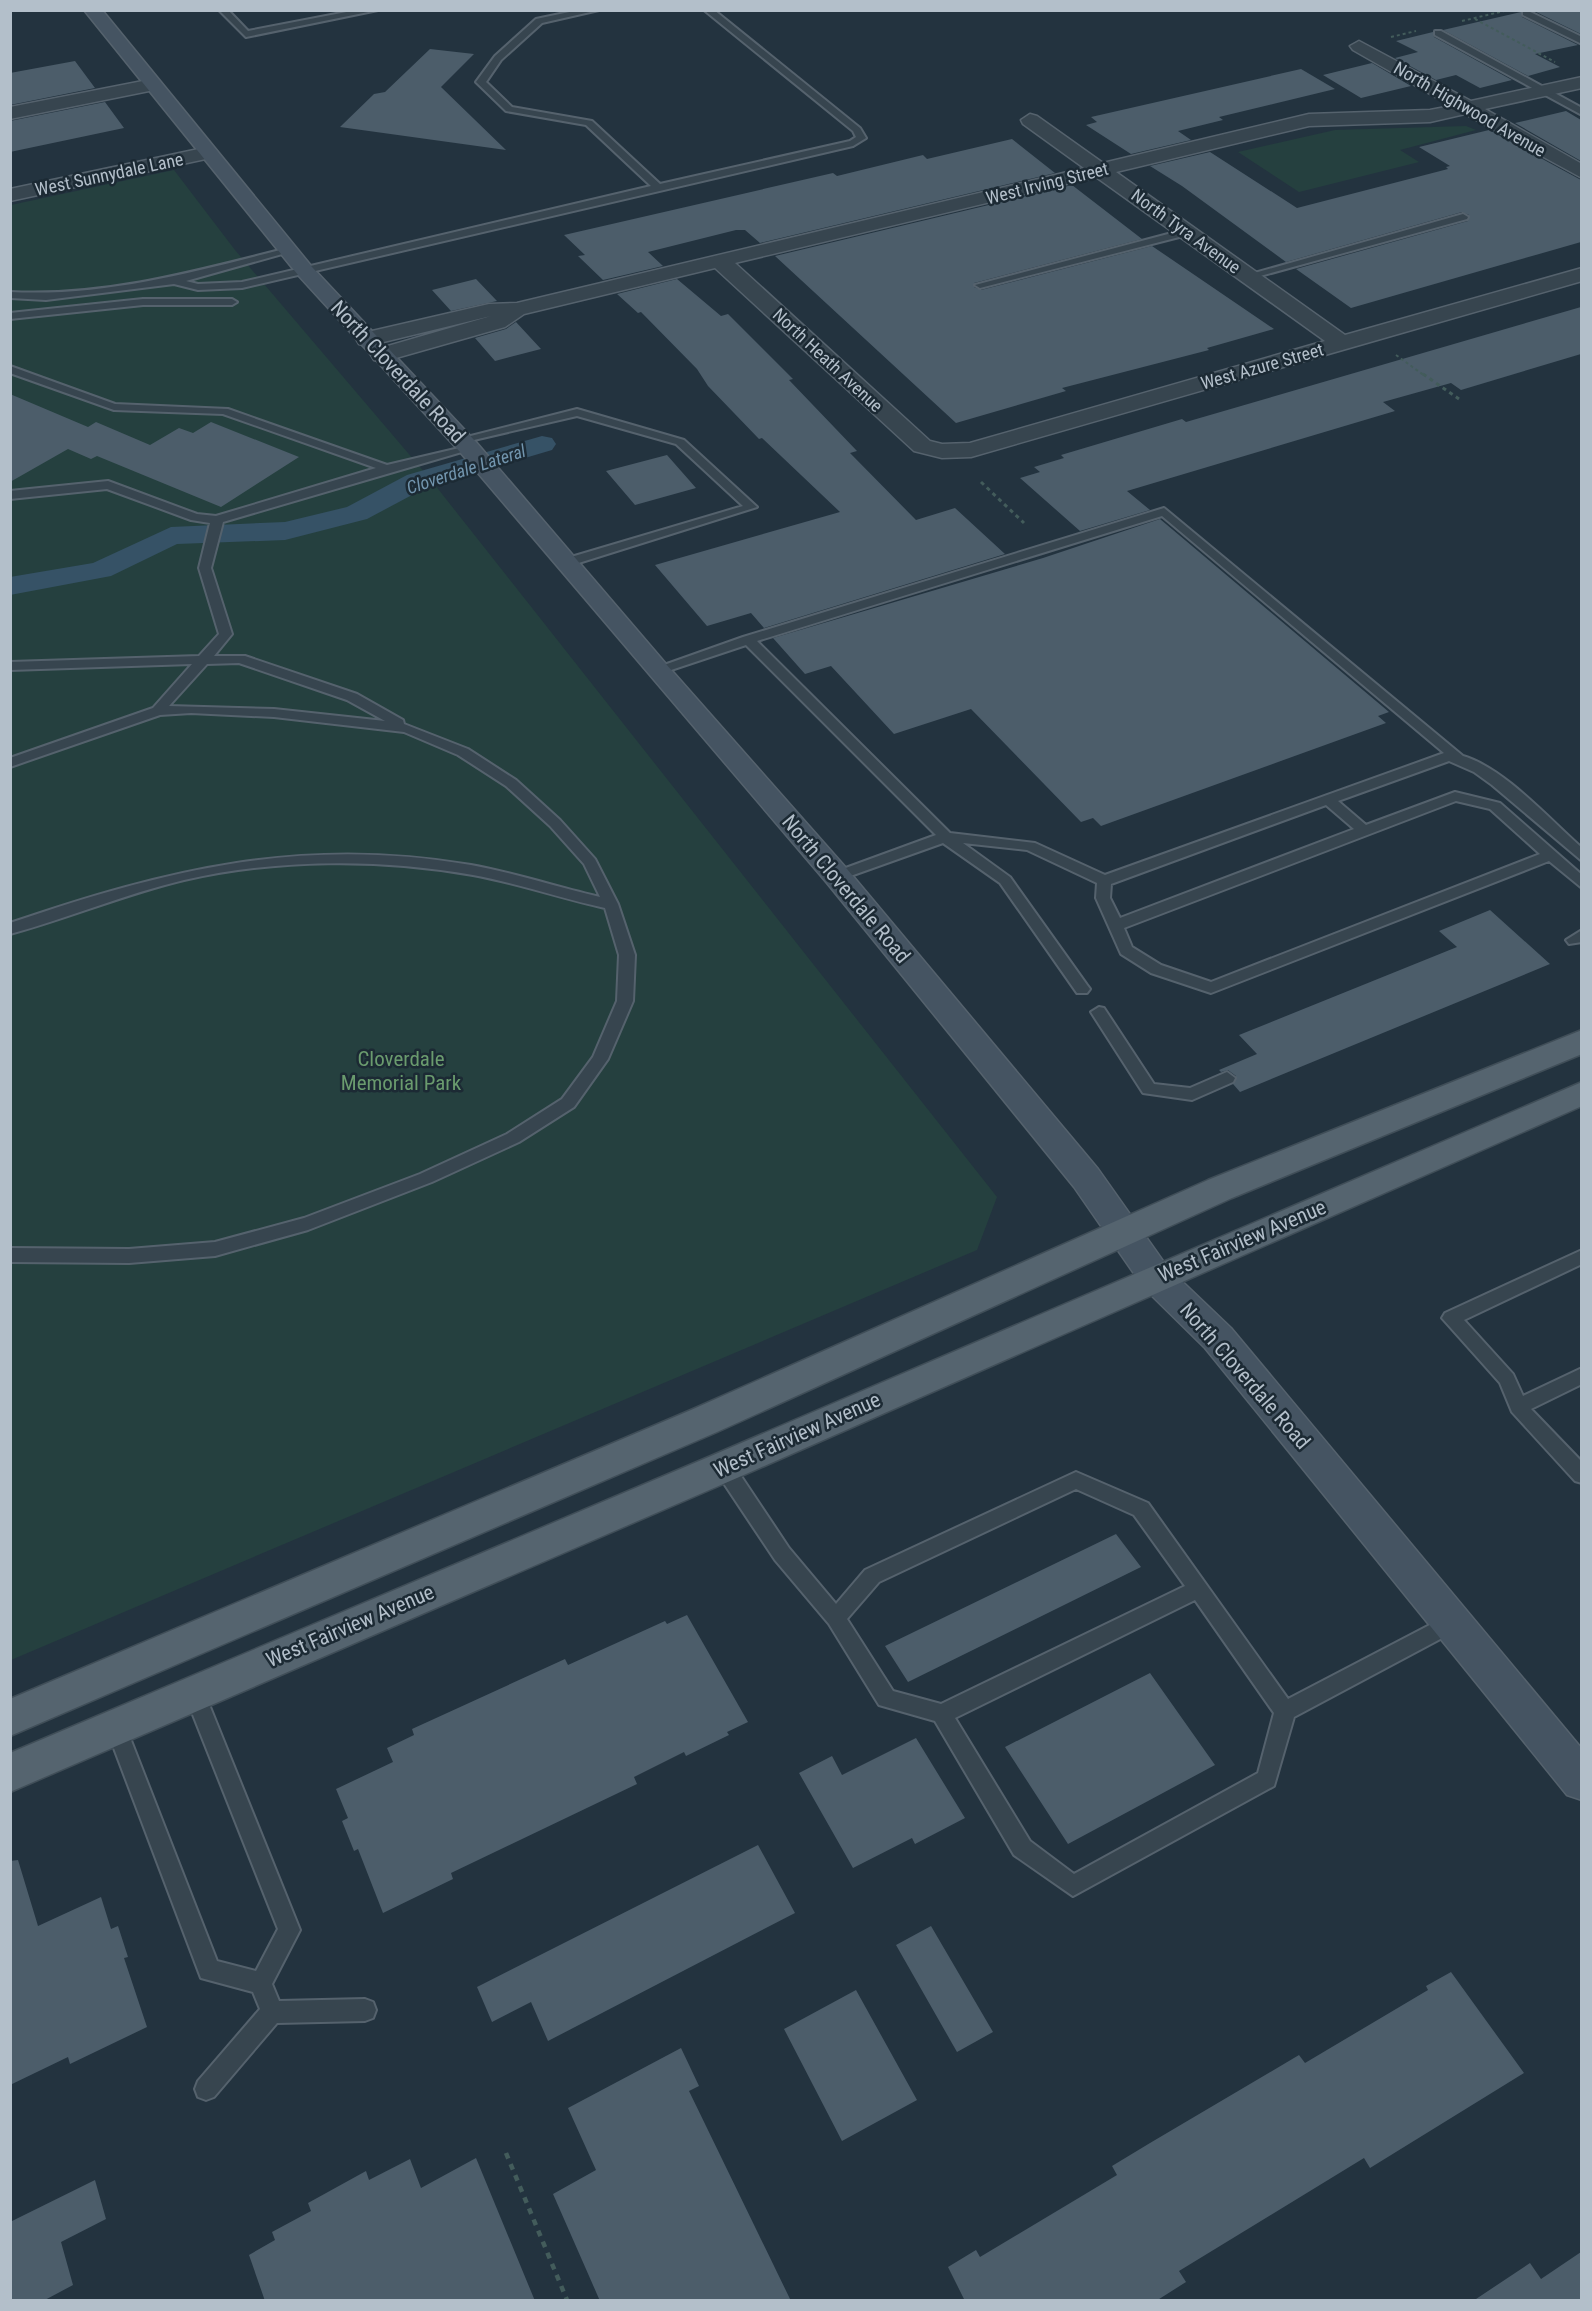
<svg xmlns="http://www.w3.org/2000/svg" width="1592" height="2311" font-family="'Roboto Condensed',sans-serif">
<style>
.green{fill:#25403f}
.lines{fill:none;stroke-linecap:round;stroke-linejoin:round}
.canal{fill:#365266;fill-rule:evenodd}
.building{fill:#4c5d6a}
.service-casing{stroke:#55626d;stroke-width:4}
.minor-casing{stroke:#55626d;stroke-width:3}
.tertiary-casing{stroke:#55626d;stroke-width:3}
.secondary-casing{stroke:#55626d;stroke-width:3}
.primary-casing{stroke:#404e58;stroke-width:3}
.path-far2{stroke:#435c5b;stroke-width:2;stroke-dasharray:3 3;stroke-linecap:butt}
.path-far1{stroke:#435c5b;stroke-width:3;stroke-dasharray:4 4;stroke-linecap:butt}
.path{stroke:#435c5b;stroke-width:4.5;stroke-dasharray:6 6;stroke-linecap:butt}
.service{fill:#37454f;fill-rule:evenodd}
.minor{fill:#37454f;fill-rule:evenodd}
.tertiary{fill:#37454f;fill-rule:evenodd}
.secondary{fill:#455462;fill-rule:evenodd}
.primary{fill:#55646f;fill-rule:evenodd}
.labels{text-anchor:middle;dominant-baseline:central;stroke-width:5;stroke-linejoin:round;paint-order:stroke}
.far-street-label{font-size:18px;fill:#b3bfca;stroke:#1c2a34}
.far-water-label{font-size:18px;font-style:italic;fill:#7295ae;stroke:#1c2a34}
.street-label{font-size:21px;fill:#b3bfca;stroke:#1c2a34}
.park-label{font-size:21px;fill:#6a9b6e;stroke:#1c2a34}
</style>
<rect width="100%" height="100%" fill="#23333f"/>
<path class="green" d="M1466 126 1476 130 1400 150 1419 162 1299 192 1238 152 1335 130Z
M174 170 235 250 431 480 997 1197 977 1250 11 1660V205Z"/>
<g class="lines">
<path class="canal" d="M542 436 552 438 556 444 552 450 427 487 367 519 285 540 177 544 111 576 10 595V577L93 563 171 527 285 522 347 507 407 475Z"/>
</g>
<path class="building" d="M1532 10H1581V34Z
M1521 12 1522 17 1578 45 1535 54 1560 67 1528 76 1443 30Z
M1433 32 1434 37 1512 80 1480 88 1456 75 1436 80 1395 58 1418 52 1396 41Z
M430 49 474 54 441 87 506 150 340 127 374 94 385 92Z
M75 61 95 88 10 105V73Z
M1372 63 1411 86 1361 98 1323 75Z
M1301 69 1335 89 1219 117 1223 120 1178 131 1191 140 1131 154 1086 125 1097 122 1091 117Z
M105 102 124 128 10 152V121Z
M1566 111 1581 120V161L1515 123Z
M1489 130 1581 180V242L1351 308 1296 269 1468 221 1469 215 1462 212 1286 262 1182 186 1150 166 1210 152 1297 208 1448 169 1446 167 1450 166 1419 147Z
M1012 139 1055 173 760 243 745 230H736L648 252 663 266 603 280 578 256 585 255 564 235 833 173 837 176 923 155 927 159Z
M1072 185 1142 239 974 283V287L981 290 1152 246 1274 329 1207 348 1209 350 1062 388 1066 391 956 423 775 256Z
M476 279 497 301 451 311 432 290Z
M677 279 721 316 728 314 793 379 789 380 857 451 850 453 916 520 955 508 1005 554 764 628 751 613 707 626 655 565 840 512 762 438 759 439 708 386 697 369 641 312 638 313 617 294Z
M1581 307V354L1461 390 1451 383 1383 402 1395 411 1127 491 1150 510 1080 531 1020 478 1040 472 1034 467 1064 458 1061 455 1182 419 1186 422Z
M516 322 541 349 495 361 475 338 506 329Z
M10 394 88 427 96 422 150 445 179 428 193 433 211 422 299 457 221 507 97 456 91 459 68 449 10 482Z
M667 455 696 488 635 505 606 471Z
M1160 519 1389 712 1378 716 1386 723 1101 826 1093 818 1081 822 971 709 894 734 831 666 805 674 773 638 1043 558Z
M1490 910 1550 964 1240 1092 1233 1084 1236 1076 1228 1070 1221 1072 1219 1070 1257 1054 1239 1035 1457 947 1439 931Z
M1116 1534 1141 1567 908 1682 885 1646Z
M687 1615 748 1722 727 1732 729 1735 686 1756 684 1752 634 1777 637 1784 451 1873 453 1879 383 1913 358 1849 354 1851 342 1821 348 1818 336 1789 393 1762 387 1748 414 1735 412 1729 565 1659 568 1665 665 1621 667 1624Z
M1150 1673 1215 1765 1068 1844 1005 1747Z
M916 1738 965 1818 915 1844 912 1838 853 1868 799 1773 832 1756 842 1775Z
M758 1845 795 1913 548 2041 531 2002 492 2022 477 1987Z
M18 1860 38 1926 101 1897 111 1929 118 1926 128 1957 124 1958 147 2027 70 2064 68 2057 10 2085V1861Z
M931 1926 993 2032 957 2052 896 1945Z
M1451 1972 1524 2073 1370 2168 1364 2158 1179 2271 1186 2282 1156 2301H965L948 2267 976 2250 980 2257 1117 2175 1112 2166 1150 2143 1299 2055 1305 2063 1428 1990 1426 1986Z
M856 1990 917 2100 842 2141 784 2029Z
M681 2048 699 2086 689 2091 791 2301H600L553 2194 596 2170 568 2108Z
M476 2158 535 2301H265L249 2255 275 2240 272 2232 311 2211 308 2203 366 2171 369 2180 410 2159 421 2188Z
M95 2180 106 2219 61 2242 73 2285 43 2301H10V2222Z
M1581 2252V2301H1473L1530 2263 1541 2279Z"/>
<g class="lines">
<defs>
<path id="service" d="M219 10H228L248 31 357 10H378L246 37Z
M579 10H599L542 23 501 60 486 82 512 107 592 121 660 184 850 141 856 137 853 131 704 10H714L860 128 866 138 853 146 242 288 198 290 174 284 46 300 10 298V292C105 297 197 271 288 248L293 251 186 281 198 284 242 282 651 186 586 125 506 111 476 82 495 56 536 19Z
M1526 10 1582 37V44L1523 15V11Z
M1435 31H1441L1582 108V115L1435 35Z
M1463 214 1468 217 1467 219 1253 278 1244 276Z
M1187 229 1192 232 1191 234 980 288 975 285Z
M143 299H232L237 302 232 305H143L10 319V313Z
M10 366 115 404 228 409 387 465 472 445V449L223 522 211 568 232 634 214 656H245L357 694 403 720 404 724 468 749 516 780 560 820 595 859 618 904 635 955 633 1001 608 1059 574 1107 519 1142 432 1182 308 1230 215 1256 129 1263 10 1262V1248L129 1249 215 1242 304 1218 420 1174 507 1134 562 1099 593 1057 617 1001 619 955 605 908C560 898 517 883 473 875 379 858 277 859 184 880 125 894 69 918 10 934V923C168 869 303 836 471 865 515 873 557 887 600 897L584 864 550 826 506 786 458 755 404 732 274 717 191 713 160 715 10 767V758L153 708 192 664 10 670V662L199 656 219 634 199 568 210 523 191 520 107 489 10 499V491L108 481 197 514 216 516 376 468 223 414 114 410 10 373ZM239 663 347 700 385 721 274 709 169 706 207 664Z
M577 409 684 440 757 507 569 566H561V560L743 506 676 444 577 416 461 443 455 440Z
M1164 508 1463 756C1504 768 1549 819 1582 848V861L1492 785 1474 772 1449 761 1338 801 1366 825 1455 792 1500 803 1582 875V888L1549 861 1211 993 1151 973 1121 954 1096 898 1097 883 1027 850 963 843 1010 877 1087 985 1090 989 1087 993H1077L1000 883 943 843 842 879H832L830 876 832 873 936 835 746 645 662 673H652L650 670 743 637ZM1162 516 1444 753 1105 875 1035 843 950 833 757 641ZM1456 801 1490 809 1540 854 1211 982 1161 965 1132 947 1124 928ZM1326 805 1354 829 1120 918 1110 898 1111 884Z
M1582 930V942L1569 944 1566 940Z
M1099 1007 1104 1008 1154 1084 1190 1088 1227 1072 1235 1078 1233 1082 1192 1100 1143 1093 1091 1012Z
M1582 1250V1264L1464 1320 1513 1374 1523 1396 1582 1368V1384L1531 1409 1582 1462V1483L1575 1481 1512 1412 1500 1383 1442 1318 1445 1313Z
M724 1459 731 1461 789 1548 836 1604 865 1570 1076 1472 1148 1503 1288 1699 1445 1617 1452 1614 1459 1617 1462 1623 1459 1629 1294 1717 1274 1786 1073 1896 1014 1855 935 1721 879 1705 829 1624 775 1560 717 1473 715 1467 717 1461ZM1076 1489 1134 1515 1185 1586 941 1704 893 1691 847 1619 879 1582ZM1195 1600 1274 1713 1258 1773 1074 1874 1030 1841 955 1718Z
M194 1683 201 1686 204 1692 300 1930 272 1984 279 2001 365 1999 373 2002 376 2010 373 2018 365 2021 277 2023 214 2097 206 2100 198 2097 195 2089 198 2081 260 2009 253 1992 201 1978 106 1727 109 1720 116 1718 123 1720 217 1961 256 1971 278 1929 184 1692 187 1686Z"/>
<path id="minor" d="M1359 41 1471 101 1582 77V88L1485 109 1582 164V178L1465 114 1430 122 1309 126 1116 172 1345 335 1582 268V281L971 457 942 458 914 451 715 268 524 314 505 327 382 362 374 360 371 355 374 350 491 316 367 346 359 344 356 339 359 334 489 304 517 303 1084 168 1023 124 1021 120 1030 114 1037 116 1103 163 1309 114 1430 110 1451 106 1353 50 1350 46ZM1096 177 1325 341 970 443 942 444 930 441 735 263Z
M153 79 159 81 162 85 159 89 10 119V107Z"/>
<path id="tertiary" d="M208 147 215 149 218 153 215 157 10 201V189Z"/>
<path id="secondary" d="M84 10H102L312 267 476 442 666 664 847 869 1098 1169 1168 1268 1231 1328 1582 1749V1800L1567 1795 1205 1348 1144 1288 1074 1187 827 883 460 452 298 275Z"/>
<path id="primary" d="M1582 1030V1054L1232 1198 717 1432 10 1736V1699L691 1410 1208 1180Z
M1582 1082V1106L737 1478 10 1792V1753L711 1456Z"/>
</defs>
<use href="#service" class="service-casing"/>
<use href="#minor" class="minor-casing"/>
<use href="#tertiary" class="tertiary-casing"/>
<use href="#secondary" class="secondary-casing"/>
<use href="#primary" class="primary-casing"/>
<path class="path-far2" d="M1475 19 1555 62
M1462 21 1504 11
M1391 37 1416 31
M1396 355 1425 376"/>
<path class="path-far1" d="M1423 374 1459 399
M981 482 1024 523"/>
<path class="path" d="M506 2153 567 2300"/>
<use href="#service" class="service"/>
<use href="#minor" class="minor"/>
<use href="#tertiary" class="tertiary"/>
<use href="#secondary" class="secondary"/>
<use href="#primary" class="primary"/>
</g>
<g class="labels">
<g class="far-street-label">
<text transform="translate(1470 109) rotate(30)">North Highwood Avenue</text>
<text transform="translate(109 174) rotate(-12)">West Sunnydale Lane</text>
<text transform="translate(1047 183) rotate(-14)">West Irving Street</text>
<text transform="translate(1186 231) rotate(36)">North Tyra Avenue</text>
<text transform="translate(828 360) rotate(43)">North Heath Avenue</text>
<text transform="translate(1262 366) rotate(-16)">West Azure Street</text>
</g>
<g class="far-water-label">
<text transform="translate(466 469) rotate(-18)">Cloverdale Lateral</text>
</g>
<g class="street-label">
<text transform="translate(398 372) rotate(47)">North Cloverdale Road</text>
<text transform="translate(846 889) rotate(50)">North Cloverdale Road</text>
<text transform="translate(1242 1241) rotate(-23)">West Fairview Avenue</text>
<text transform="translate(1245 1376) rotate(49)">North Cloverdale Road</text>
<text transform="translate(797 1435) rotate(-24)">West Fairview Avenue</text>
<text transform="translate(350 1626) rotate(-23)">West Fairview Avenue</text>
</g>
<g class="park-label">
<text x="401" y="1059">Cloverdale<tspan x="401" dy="24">Memorial Park</tspan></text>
</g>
</g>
<rect width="1592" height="2311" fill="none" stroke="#b3bfca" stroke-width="24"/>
</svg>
